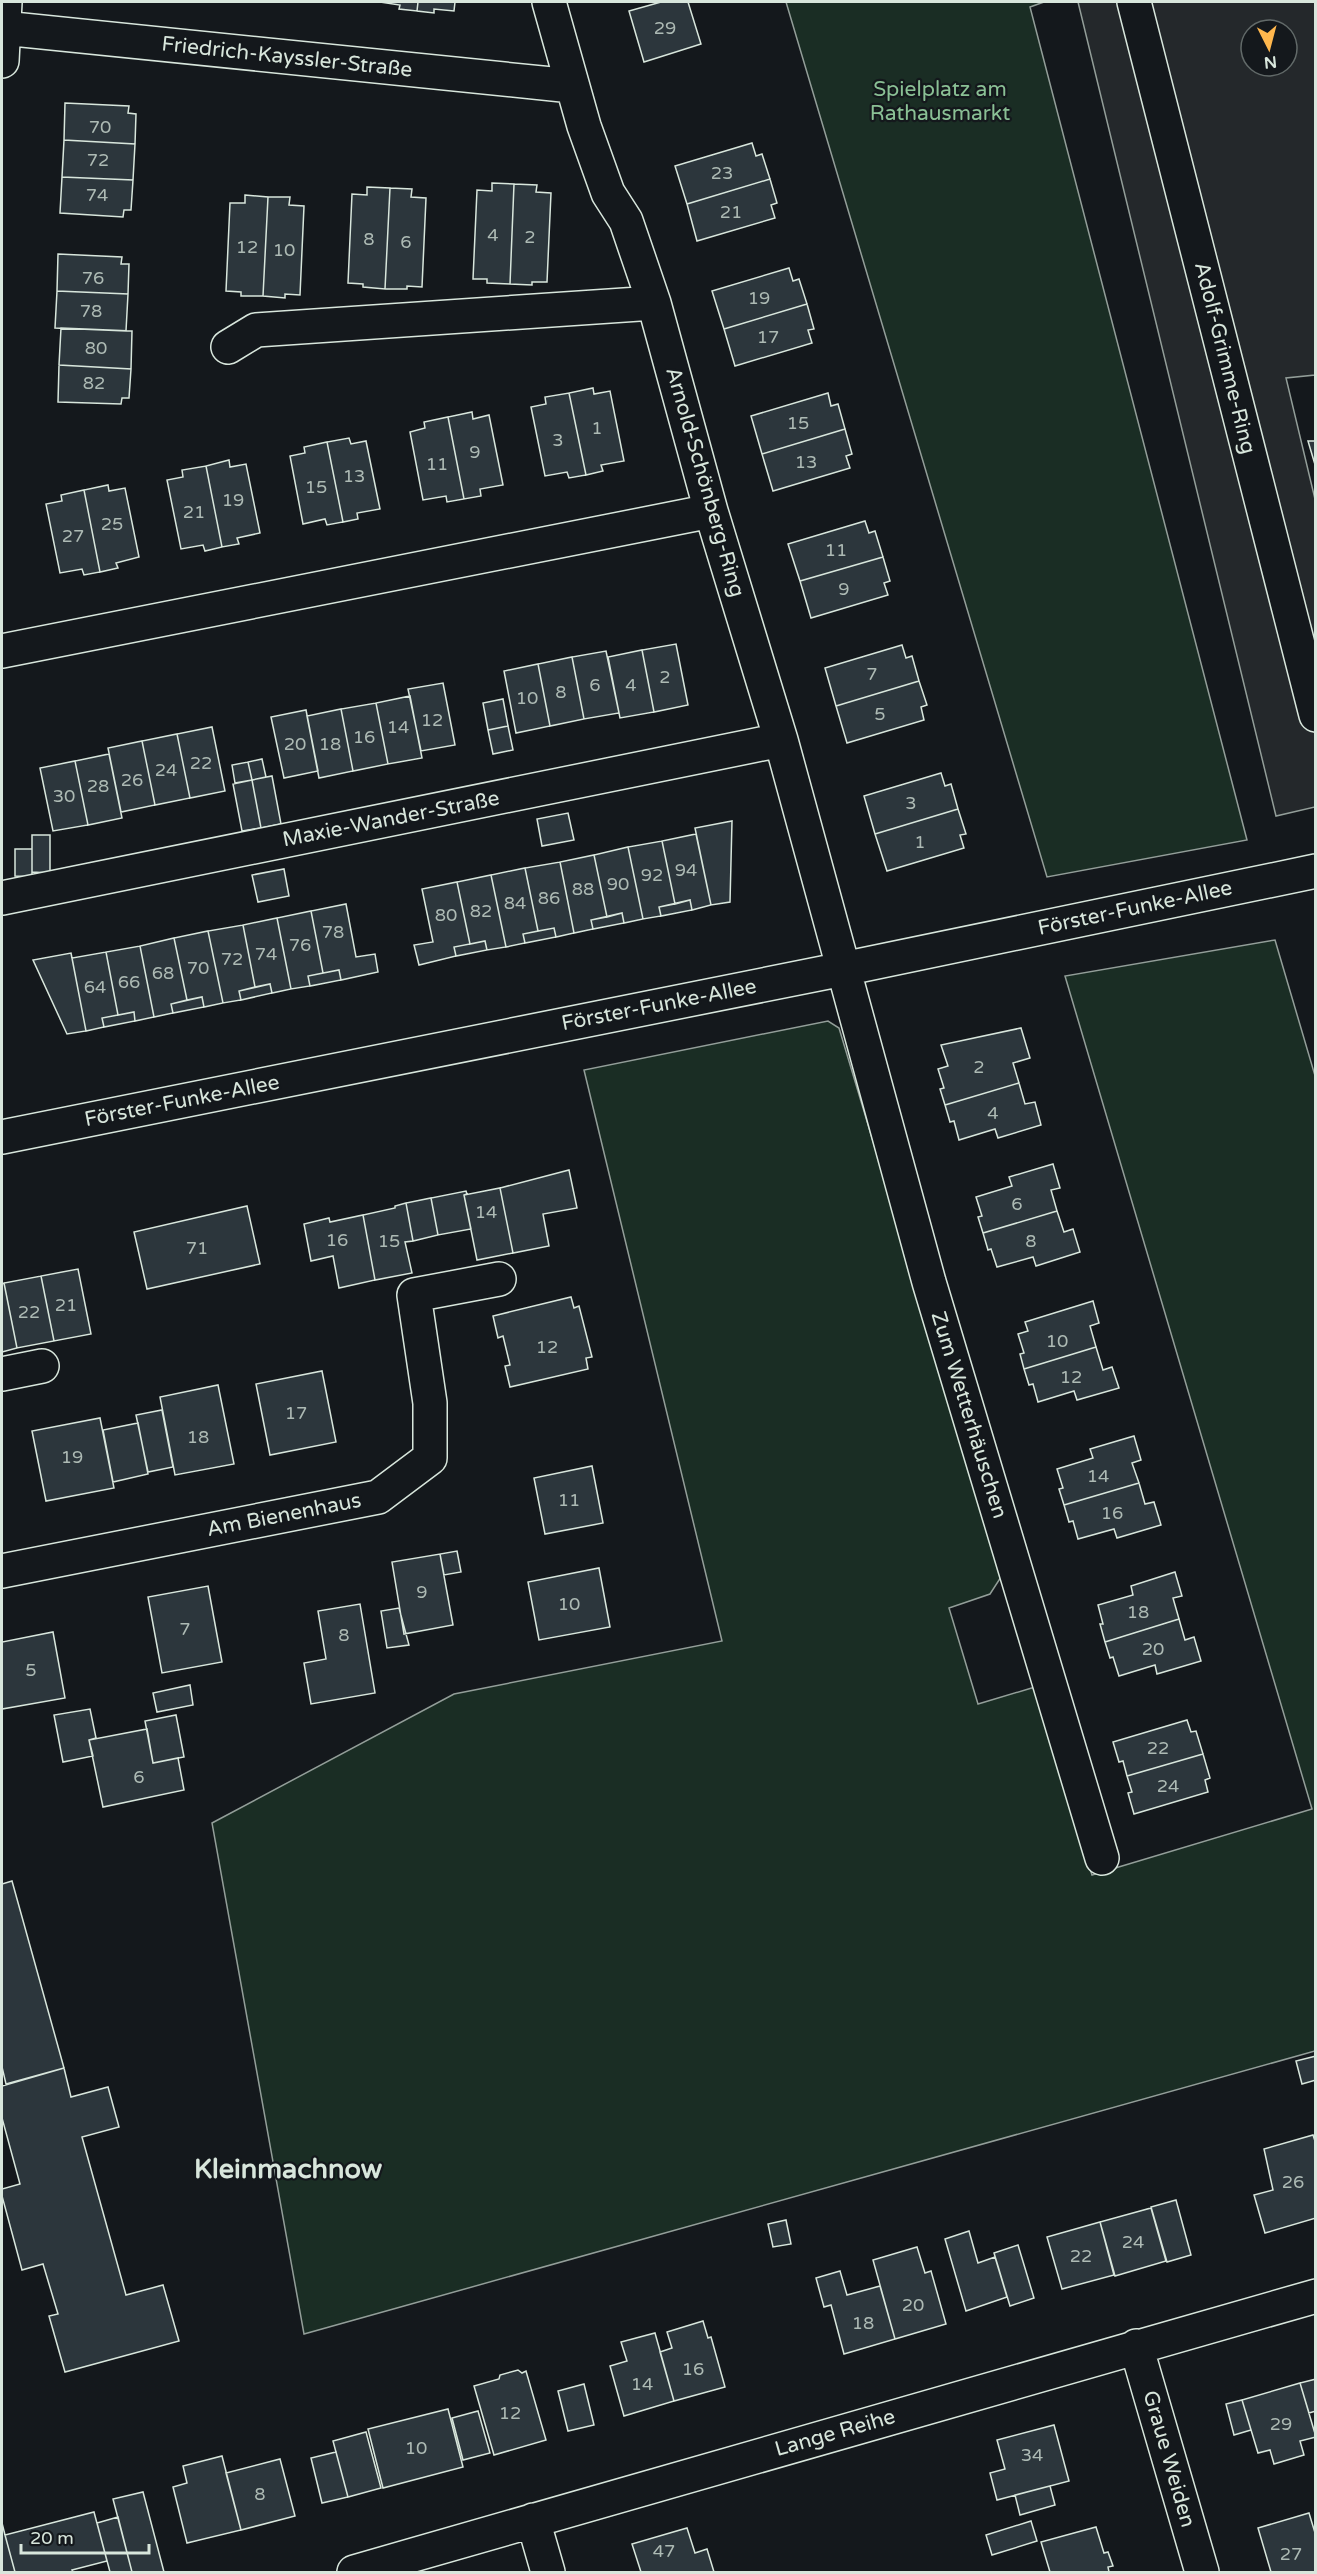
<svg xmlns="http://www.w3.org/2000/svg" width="1317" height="2574" font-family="'Varela Round',sans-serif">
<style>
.green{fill:#1a2d24;stroke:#939e99;stroke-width:1.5}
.parking{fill:#24282b;stroke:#939e99;stroke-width:1.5;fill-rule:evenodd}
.building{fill:#2c363c;stroke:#d8e6dc;stroke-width:1.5}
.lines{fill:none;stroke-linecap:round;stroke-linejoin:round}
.minor-casing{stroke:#d8e6dc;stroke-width:36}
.minor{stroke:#14181c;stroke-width:33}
.labels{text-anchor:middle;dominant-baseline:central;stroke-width:4.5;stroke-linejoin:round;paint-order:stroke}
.number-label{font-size:18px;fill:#adbab4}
.street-label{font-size:21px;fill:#d8e6dc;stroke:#14181c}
.park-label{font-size:21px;fill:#8ac095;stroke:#14181c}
.district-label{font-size:27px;font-weight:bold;fill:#d8e6dc;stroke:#14181c}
</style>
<rect width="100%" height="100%" fill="#14181c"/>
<path class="green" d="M786 2H1044L1030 7 1247 840 1047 877Z
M1275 940 1316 1079 1315 2051 304 2334 212 1823 454 1694 722 1641 584 1070 828 1021 839 1028 1003 1574 990 1594 949 1608 978 1704 1035 1687 1092 1875 1312 1809 1065 976Z"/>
<path class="parking" d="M1078 2H1315V375L1286 378 1315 499V807L1276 816ZM1251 30H1287V66H1251Z"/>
<path class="building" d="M380 2H418L417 11 399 9 400 5Z
M418 2H455L454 11 434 9V13L417 11Z
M661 2H688L701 44 644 62 629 11Z
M65 103 129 106 128 113 136 114 135 144 64 140Z
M64 140 135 144 133 180 62 177Z
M752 143 756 156 762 154 770 179 687 204 675 166Z
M62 177 133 180 131 210H124L123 217 60 213Z
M770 179 777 203 771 205 775 218 697 241 687 204Z
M492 183 514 184 510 284 487 283V279H473L477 190 492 191Z
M514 184 537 185 536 192 551 193 547 282H532V285L510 284Z
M367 187 390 188 385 289 363 287V284L348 283 352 194 367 195Z
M390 188 412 189 411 197 426 198 422 287 407 286V289H385Z
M245 195 268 197 263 296H241V292L226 291 230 203H245Z
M268 197H290L289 205 304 206 300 295 285 294V298L263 296Z
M58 254 122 257 121 264H129L128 294 57 291Z
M789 268 793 281 799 279 807 304 724 329 712 291Z
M57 291 128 294 126 331 55 328Z
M807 304 814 329 808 330 812 343 735 366 724 329Z
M61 328 132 331 131 369 59 365Z
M59 365 131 369 129 398H122L121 404 58 402Z
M593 388 594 394 610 391 624 461 601 465 603 471 586 475 569 393Z
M569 393 586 475 569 478 567 472 545 476 531 407 546 404 545 397Z
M828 393 831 406 838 404 845 429 762 454 751 416Z
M472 412 473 419 489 415 503 485 480 489 481 496 464 499 448 417Z
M448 417 464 499 447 502 446 496 423 500 410 432 425 428 424 422Z
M845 429 852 454 846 456 850 468 773 491 762 454Z
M349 438 351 444 366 441 380 509 357 513 358 519 343 522 327 442Z
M1308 441H1316V468Z
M327 442 343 522 327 525 325 519 303 524 290 456 305 453 304 447Z
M229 460 230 467 246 464 260 533 237 538 239 544 222 547 206 466Z
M206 466 222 547 205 551 203 545 181 549 167 480 183 477 182 470Z
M108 485 109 491 125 488 139 557 116 563 118 568 100 572 84 490Z
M84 490 100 572 84 575 82 569 60 573 46 504 62 501 61 495Z
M865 521 869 533 875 531 883 557 800 581 788 544Z
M883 557 890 581 884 583 888 595 811 618 800 581Z
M676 644 688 705 654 712 642 650Z
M902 645 906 658 912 656 919 681 836 706 825 668Z
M642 650 654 712 620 718 608 657Z
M606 651 619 713 584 719 572 657Z
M572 657 584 719 550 726 538 664Z
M538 664 550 726 516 733 504 671Z
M919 681 927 705 921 707 924 720 847 743 836 706Z
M443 683 455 745 421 751 408 689Z
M410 696 422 758 388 764 376 703Z
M503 699 508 726 488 730 483 703Z
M376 703 388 764 353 771 341 709Z
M341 709 353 771 319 778 307 716Z
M306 710 318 771 284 778 271 717Z
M508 726 513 750 493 754 488 730Z
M212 727 225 791 190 798 177 734Z
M177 734 190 798 155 805 142 741Z
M142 741 155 805 121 812 108 748Z
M109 754 122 818 88 825 75 761Z
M262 759 266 777 252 780 248 762Z
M75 761 88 825 53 831 40 768Z
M248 762 252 780 235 783 232 765Z
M941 773 945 786 951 784 958 809 875 834 864 796Z
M272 776 281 824 261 828 252 780Z
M252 780 261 828 242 831 233 784Z
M958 809 966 834 960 835 964 848 887 871 875 834Z
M568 813 574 840 542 846 537 819Z
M732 821 730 902 711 905 695 828Z
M696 834 711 905 692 910 690 900 675 904 662 841Z
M32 835H50V873L32 872Z
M662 841 675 904 659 907 661 916 643 919 628 847Z
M628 847 643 919 624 923 622 913 607 917 594 855Z
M15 849H32V877L15 876Z
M594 855 607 917 591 920 593 929 574 933 560 862Z
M560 862 574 933 556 937 554 928 538 931 525 868Z
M525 868 538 931 523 934 525 943 506 947 491 875Z
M284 869 289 896 258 902 252 875Z
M491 875 506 947 487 950 485 941 470 944 457 882Z
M457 882 470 944 454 947 456 956 419 965 414 945 433 942 422 889Z
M690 900 692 910 661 916 659 907Z
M346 904 356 957 375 954 378 972 341 980 339 970 323 973 311 911Z
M311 911 323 973 308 976 310 986 291 989 277 918Z
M622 913 624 923 593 929 591 920Z
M277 918 291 989 272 993 270 984 255 987 243 925Z
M243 925 255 987 239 991 241 1000 223 1003 208 931Z
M554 928 556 937 525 943 523 934Z
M208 931 223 1003 204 1007 202 997 187 1000 174 938Z
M174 938 187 1000 171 1004 173 1013 154 1017 140 946Z
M485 941 487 950 456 956 454 947Z
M140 946 154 1017 135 1021 134 1012 118 1015 106 952Z
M106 952 118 1015 102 1018 104 1027 86 1031 72 958Z
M71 953 86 1031 67 1034 33 960Z
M339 970 341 980 310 986 308 976Z
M270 984 272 993 241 1000 239 991Z
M202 997 204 1007 173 1013 171 1004Z
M134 1012 135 1021 104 1027 102 1018Z
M1021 1028 1030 1058 1013 1063 1019 1083 945 1105 940 1089 944 1088 938 1069 948 1066 941 1045Z
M1019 1083 1025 1104 1035 1102 1041 1125 998 1138 995 1129 959 1140 954 1121 950 1122 945 1105Z
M1053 1164 1060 1188 1051 1190 1057 1211 983 1233 978 1217 982 1216 976 1197 1012 1186 1009 1177Z
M569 1170 577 1208 543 1214 549 1246 513 1253 500 1188Z
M500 1188 513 1253 477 1260 464 1195Z
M466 1191 467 1194 464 1195 471 1229 438 1235 431 1198Z
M431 1198 438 1235 413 1241 406 1203Z
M406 1203 413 1241 405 1242 412 1273 375 1280 363 1215 395 1208V1206Z
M247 1206 260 1264 147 1289 134 1232Z
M1057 1211 1064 1232 1073 1229 1080 1252 1036 1266 1033 1257 997 1267 991 1249 988 1250 983 1233Z
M363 1215 375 1280 339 1288 333 1256 311 1261 304 1224 329 1218 330 1222Z
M78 1269 91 1334 54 1341 41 1276Z
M41 1276 54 1341 17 1348 4 1283Z
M4 1283 17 1348 2 1352V1284Z
M571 1297 574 1308 579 1306 592 1357 586 1358 588 1369 510 1387 505 1366 510 1365 503 1336 498 1338 493 1316Z
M1093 1301 1099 1323 1090 1326 1096 1347 1024 1369 1020 1354 1024 1353 1018 1334 1028 1331 1025 1322Z
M1096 1347 1103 1370 1112 1367 1119 1388 1077 1400 1074 1391 1038 1402 1033 1384 1029 1385 1024 1369Z
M322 1371 336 1442 270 1455 256 1384Z
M218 1385 234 1464 175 1475 160 1397Z
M162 1410 173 1467 148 1472 136 1415Z
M100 1418 114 1488 46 1501 32 1431Z
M138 1423 148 1474 113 1482 103 1430Z
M1134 1436 1141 1460 1132 1463 1139 1483 1064 1505 1059 1489 1063 1488 1057 1469 1093 1458 1090 1449Z
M592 1466 603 1523 545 1534 534 1478Z
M1139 1483 1145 1504 1154 1502 1161 1525 1117 1538 1114 1529 1078 1539 1073 1521 1069 1522 1064 1505Z
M457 1551 461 1572 444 1575 440 1554Z
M440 1554 453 1625 404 1634 392 1562Z
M599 1568 610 1627 539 1640 528 1582Z
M1175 1572 1182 1596 1173 1598 1179 1619 1105 1642 1100 1624H1103L1098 1605 1133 1595 1131 1586Z
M208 1586 222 1662 162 1673 148 1597Z
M360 1604 375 1693 311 1704 304 1663 326 1659 318 1611Z
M399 1608 409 1645 387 1648 381 1611Z
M1179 1619 1185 1640 1194 1637 1201 1661 1157 1674 1155 1665 1119 1676 1113 1657 1110 1658 1105 1642Z
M53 1632 65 1698 2 1709V1642Z
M190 1685 193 1705 157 1712 153 1693Z
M90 1709 96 1738 89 1740 93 1756 63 1762 54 1715Z
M176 1715 184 1757 153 1763 145 1721Z
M1187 1720 1191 1732 1196 1731 1203 1754 1127 1776 1123 1761 1119 1762 1113 1742Z
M147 1729 153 1763 178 1758 184 1790 103 1807 89 1740Z
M1203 1754 1210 1778 1205 1780 1208 1792 1134 1814 1128 1793 1132 1792 1127 1776Z
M12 1881 64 2068 6 2084 2 2067V1884Z
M1316 2056V2080L1302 2084 1296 2061Z
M64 2068 71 2097 108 2087 119 2127 82 2137 126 2295 163 2285 179 2341 65 2372 49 2316 58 2314 43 2264 22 2270 2 2196V2189L20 2184 2 2118V2086Z
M1313 2135 1316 2144V2218L1265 2233 1254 2195 1273 2190 1264 2149Z
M1176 2200 1191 2255 1167 2262 1151 2207Z
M1151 2208 1166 2261 1115 2276 1100 2222Z
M786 2220 791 2244 773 2247 768 2224Z
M1100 2222 1114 2275 1062 2289 1047 2237Z
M969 2231 978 2263 995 2257 1007 2297 966 2311 945 2239Z
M1018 2245 1034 2298 1010 2306 994 2253Z
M917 2247 925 2273 931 2271 946 2324 895 2339 873 2260Z
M840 2271 847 2295 880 2286 895 2339 844 2354 831 2305 824 2307 816 2278Z
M703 2321 708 2338 711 2337 725 2387 674 2401 660 2352 672 2348 667 2332Z
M655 2333 674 2401 624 2416 610 2366 627 2361 621 2342Z
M518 2370 522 2373 526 2371 546 2440 494 2455 474 2386 499 2379 500 2375Z
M1316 2379V2411L1309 2413 1300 2383Z
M1300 2383 1316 2437 1300 2441 1304 2455 1274 2464 1270 2450 1258 2453 1242 2400Z
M584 2384 594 2425 568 2431 558 2391Z
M1242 2400 1251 2430 1234 2435 1226 2404Z
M448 2409 463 2467 383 2488 368 2429Z
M478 2411 490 2453 463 2460 452 2418Z
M1054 2425 1069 2481 997 2500 990 2473 1005 2469 997 2440Z
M366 2432 381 2488 348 2497 333 2441Z
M336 2452 348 2497 322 2503 311 2458Z
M222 2456 241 2530 187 2543 173 2487 187 2483 183 2466Z
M280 2459 295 2516 241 2530 226 2473Z
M1050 2486 1055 2505 1020 2515 1015 2495Z
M143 2492 164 2572H132L113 2499Z
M94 2512 107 2561 72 2570 73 2572H15L5 2535Z
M1309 2513 1316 2536V2572H1271L1258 2528Z
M118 2517 132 2572H110L97 2523Z
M1031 2521 1037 2541 992 2555 986 2535Z
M2 2523 5 2535 15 2572H2Z
M1096 2527 1104 2553 1108 2552 1113 2566 1108 2567 1109 2572H1050L1041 2542Z
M687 2528 695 2553 707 2549 714 2572H641L632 2544Z"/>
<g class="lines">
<defs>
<path id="minor" d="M549 2 584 126 608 193 626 221 654 303 711 511 781 740 929 1282 1102 1858
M1134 2 1316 715
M3 28 572 86
M2 61 5 2
M228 347 256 330 654 303
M2 651 711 511
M2 898 781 740
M2 1137 843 969 1316 871
M2 1374 42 1366
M2 1571 378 1497 430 1458V1403L414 1295 499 1279
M1136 2346 1202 2572
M533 2520 548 2572
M354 2572 1316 2296"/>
</defs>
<use href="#minor" class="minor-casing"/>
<use href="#minor" class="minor"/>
</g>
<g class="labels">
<g class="number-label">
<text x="665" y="28">29</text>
<text x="100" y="127">70</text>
<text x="98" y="160">72</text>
<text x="722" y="173">23</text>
<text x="97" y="195">74</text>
<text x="731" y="212">21</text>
<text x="493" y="235">4</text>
<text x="530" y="237">2</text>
<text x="369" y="239">8</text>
<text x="406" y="242">6</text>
<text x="247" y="247">12</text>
<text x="284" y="250">10</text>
<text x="93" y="278">76</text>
<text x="759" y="298">19</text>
<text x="91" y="311">78</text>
<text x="768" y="337">17</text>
<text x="96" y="348">80</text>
<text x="94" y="383">82</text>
<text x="798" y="423">15</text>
<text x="597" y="428">1</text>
<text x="558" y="440">3</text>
<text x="475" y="452">9</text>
<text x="806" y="462">13</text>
<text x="437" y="464">11</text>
<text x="354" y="476">13</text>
<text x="316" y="487">15</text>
<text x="233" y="500">19</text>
<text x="194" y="512">21</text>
<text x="112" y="524">25</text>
<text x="73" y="536">27</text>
<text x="836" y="550">11</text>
<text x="844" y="589">9</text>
<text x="872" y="674">7</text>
<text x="665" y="677">2</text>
<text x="595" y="685">6</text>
<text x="631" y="685">4</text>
<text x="561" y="692">8</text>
<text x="527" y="698">10</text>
<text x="880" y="714">5</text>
<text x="432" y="720">12</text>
<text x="398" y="727">14</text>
<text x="364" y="737">16</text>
<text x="295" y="744">20</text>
<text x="330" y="744">18</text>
<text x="201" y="763">22</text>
<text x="166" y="770">24</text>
<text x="132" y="780">26</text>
<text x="98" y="786">28</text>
<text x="64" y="796">30</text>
<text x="911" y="803">3</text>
<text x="920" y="842">1</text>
<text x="686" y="870">94</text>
<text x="652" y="875">92</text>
<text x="618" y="884">90</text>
<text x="583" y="889">88</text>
<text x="549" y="898">86</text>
<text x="515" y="903">84</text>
<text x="481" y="911">82</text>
<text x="446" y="915">80</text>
<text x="333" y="932">78</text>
<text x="300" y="945">76</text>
<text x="266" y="954">74</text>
<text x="232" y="959">72</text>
<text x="198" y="968">70</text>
<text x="163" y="973">68</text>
<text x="129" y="982">66</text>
<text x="95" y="987">64</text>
<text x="979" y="1067">2</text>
<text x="993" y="1113">4</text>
<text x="1017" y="1204">6</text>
<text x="486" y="1212">14</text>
<text x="337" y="1240">16</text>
<text x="389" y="1241">15</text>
<text x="1031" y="1241">8</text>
<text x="197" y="1248">71</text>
<text x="66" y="1305">21</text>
<text x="29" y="1312">22</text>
<text x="1057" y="1341">10</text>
<text x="547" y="1347">12</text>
<text x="1071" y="1377">12</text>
<text x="296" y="1413">17</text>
<text x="198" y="1437">18</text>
<text x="72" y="1457">19</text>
<text x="1098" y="1476">14</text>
<text x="569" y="1500">11</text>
<text x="1112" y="1513">16</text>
<text x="422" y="1592">9</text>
<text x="569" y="1604">10</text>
<text x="1138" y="1612">18</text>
<text x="185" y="1629">7</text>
<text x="344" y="1635">8</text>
<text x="1153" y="1649">20</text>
<text x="31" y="1670">5</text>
<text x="1158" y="1748">22</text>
<text x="139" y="1777">6</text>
<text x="1168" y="1786">24</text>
<text x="1293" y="2182">26</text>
<text x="1133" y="2242">24</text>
<text x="1081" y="2256">22</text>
<text x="913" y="2305">20</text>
<text x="863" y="2323">18</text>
<text x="693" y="2369">16</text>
<text x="642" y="2384">14</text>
<text x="510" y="2413">12</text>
<text x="1281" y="2424">29</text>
<text x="416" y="2448">10</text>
<text x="1032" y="2455">34</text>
<text x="260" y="2494">8</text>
<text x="664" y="2551">47</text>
<text x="1291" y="2554">27</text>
</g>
<g class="street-label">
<text transform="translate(287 57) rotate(6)">Friedrich-Kayssler-Straße</text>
<text transform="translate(1225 358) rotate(76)">Adolf-Grimme-Ring</text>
<text transform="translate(705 482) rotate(74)">Arnold-Schönberg-Ring</text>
<text transform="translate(391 819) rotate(-11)">Maxie-Wander-Straße</text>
<text transform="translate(1135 908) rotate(-12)">Förster-Funke-Allee</text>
<text transform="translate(659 1005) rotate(-11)">Förster-Funke-Allee</text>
<text transform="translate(182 1101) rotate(-11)">Förster-Funke-Allee</text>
<text transform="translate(969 1415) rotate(73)">Zum Wetterhäuschen</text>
<text transform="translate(284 1515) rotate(-11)">Am Bienenhaus</text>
<text transform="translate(835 2433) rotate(-16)">Lange Reihe</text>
<text transform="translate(1169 2459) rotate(74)">Graue Weiden</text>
</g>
<g class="park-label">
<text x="940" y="89">Spielplatz am<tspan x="940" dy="24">Rathausmarkt</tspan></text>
</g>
<g class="district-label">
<text x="288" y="2169">Kleinmachnow</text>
</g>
</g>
<rect width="1317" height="2574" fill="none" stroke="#d8e6dc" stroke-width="6"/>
<g transform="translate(1269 48) rotate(174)"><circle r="28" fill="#14181c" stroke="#626a69" stroke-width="1.5"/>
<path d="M0-4.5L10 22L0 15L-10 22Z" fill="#ffb74d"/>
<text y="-9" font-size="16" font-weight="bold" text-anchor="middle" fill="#d8e6dc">N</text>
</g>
<path d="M21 2544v9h128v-9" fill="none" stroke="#d8e6dc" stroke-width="3"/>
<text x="30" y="2544" font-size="18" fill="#d8e6dc" stroke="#14181c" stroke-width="4.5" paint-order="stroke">20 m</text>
</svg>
